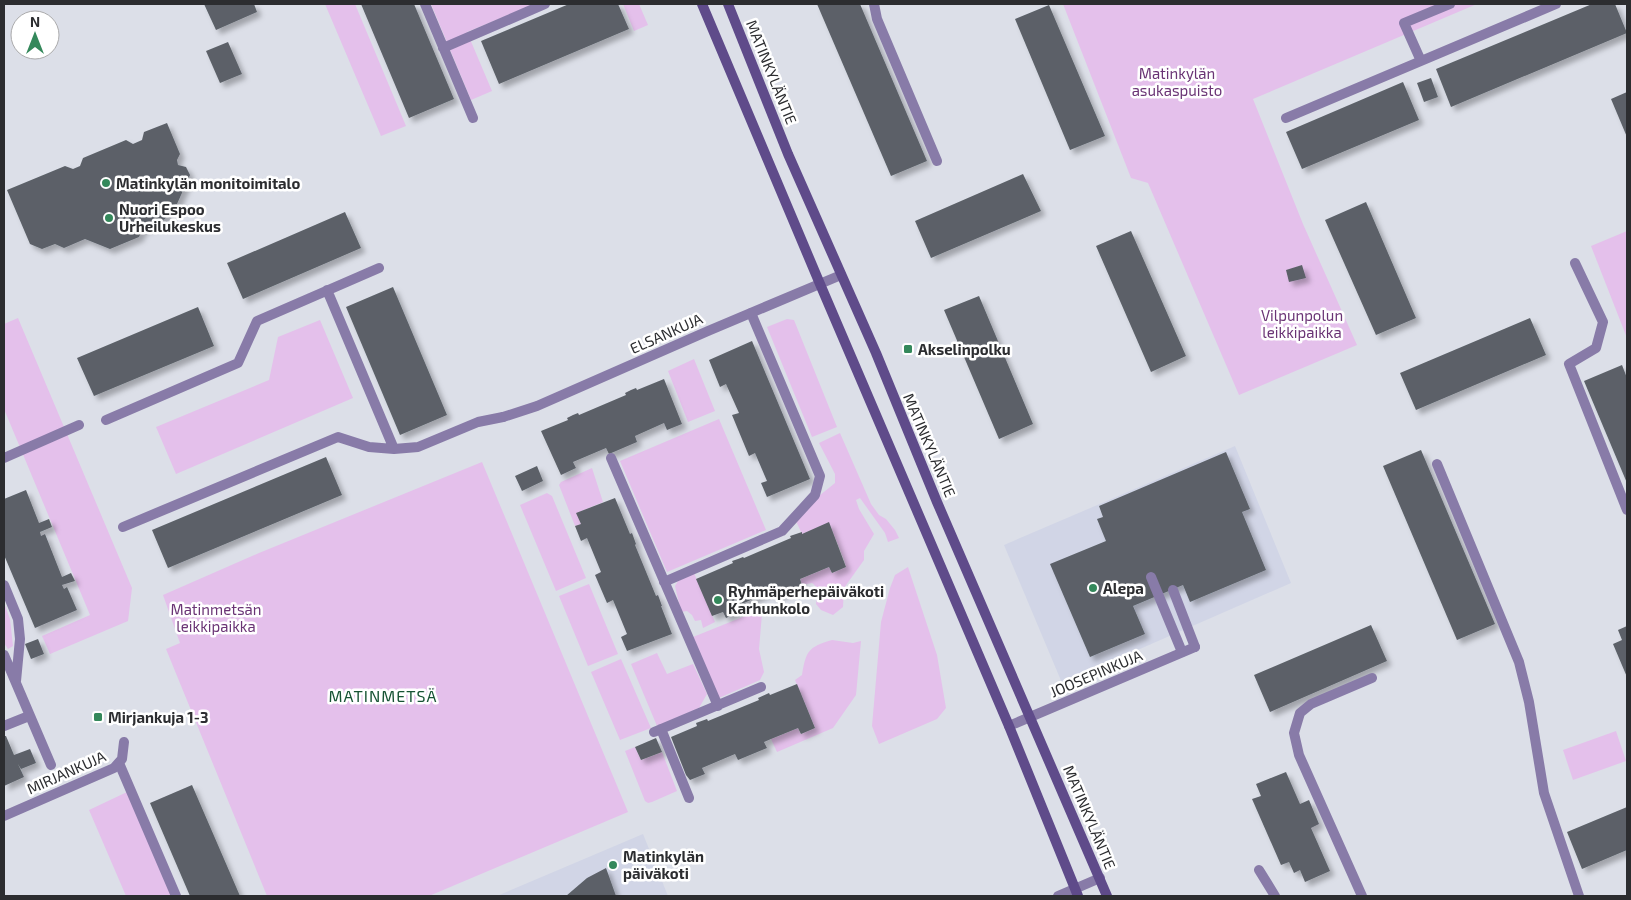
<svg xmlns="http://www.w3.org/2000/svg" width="1631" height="900" font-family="'Exo 2',sans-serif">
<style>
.built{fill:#d1d5e6}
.green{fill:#e4c0eb}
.building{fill:#5b6168;filter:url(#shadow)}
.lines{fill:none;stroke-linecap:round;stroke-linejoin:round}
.lane{stroke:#887ba8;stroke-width:10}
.street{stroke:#887ba8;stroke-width:10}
.secondary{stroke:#5f4b8a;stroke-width:10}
.poi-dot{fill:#34885b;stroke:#fff;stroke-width:2}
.labels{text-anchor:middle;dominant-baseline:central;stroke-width:5;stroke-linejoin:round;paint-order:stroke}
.street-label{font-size:15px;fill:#2c2d30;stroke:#fff}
.park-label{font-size:15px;fill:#6a3475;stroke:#fff}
.poi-label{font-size:15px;font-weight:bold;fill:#2c2d30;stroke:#fff;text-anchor:start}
.neighbourhood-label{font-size:16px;letter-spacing:1px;fill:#175334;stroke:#fff}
</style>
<defs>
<filter id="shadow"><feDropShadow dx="4.5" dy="4.5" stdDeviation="2.5" flood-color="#0004"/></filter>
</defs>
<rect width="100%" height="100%" fill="#dcdfe8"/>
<path class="built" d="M1235 446 1291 583 1062 683 1004 545Z
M643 834 668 896H497Z"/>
<path class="green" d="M325 4H355L406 126 381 136Z
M431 4H535L467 32 492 91 471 100Z
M623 4H639L648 25 634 31Z
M1063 4H1477L1253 99 1303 224 1357 345 1239 395 1148 183 1131 178Z
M1627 231V338L1591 246Z
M18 318 132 588 128 621 50 654 42 636 90 615 4 409V324Z
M787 319 794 320 837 427 812 437 767 327Z
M320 320 353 398 176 474 156 427 269 380 278 337Z
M694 359 715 411 688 422 668 371Z
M719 419 766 530 667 572 620 461Z
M840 433 871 504 879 515 886 519 895 530 899 538 888 542 885 533 860 498 856 500 859 509 874 534 864 551V560L844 588 843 607 833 615 821 610 816 604C817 596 820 588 812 583L802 585 800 579 829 567 832 573 846 567 844 560 829 523 802 534 795 519 809 504 835 483V474L819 443Z
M482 462 628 812 429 896H267L166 649 180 643 163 595 259 553Z
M592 468 603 502 577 513 581 524 575 526 559 485 561 482Z
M547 493 552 496 586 578 556 591 520 505Z
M908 567 937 655 946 708 937 719 879 744 872 726 881 622 890 588 895 575Z
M694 573 715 622 703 628 701 620 695 621 692 615 687 611 681 612 675 586 678 581Z
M589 584 618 654 588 666 559 596Z
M4 603 10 619 13 646 8 649 4 643Z
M755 612 762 614 759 649 764 672 760 680 719 698 693 637Z
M832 640 853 643 861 641 856 695 833 728 777 752 771 739 798 728 801 734 815 728 795 680 802 675C806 651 808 647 832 640Z
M657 653 667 674 693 664 707 694 699 708 657 726 631 664Z
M621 659 651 728 620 740 591 672Z
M1616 731 1626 761 1573 780 1563 750Z
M635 747 641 760 662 752 677 791 652 802 648 803 645 801 625 751Z
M127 792 172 896H126L89 810Z"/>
<path class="building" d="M204 4H254L257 12 216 30Z
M361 4H414L454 99 409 118Z
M569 4H618L629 29 499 84 481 41Z
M817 4H860L927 161 891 176Z
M1592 4H1615L1627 33 1451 107 1436 69Z
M1049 5 1105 136 1070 150 1015 19Z
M228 42 242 74 220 83 206 51Z
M1431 78 1438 97 1424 102 1417 83Z
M1403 82 1419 120 1302 169 1286 132Z
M1627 92V137L1611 99Z
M167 123 180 154 177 160 178 165 186 167 190 175 177 204 171 206 165 219 142 230 139 237 110 249 85 239 64 248 55 244 42 249 30 244 7 190 65 166 73 169 80 166 83 158 126 140 133 144 142 140 144 132Z
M1023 174 1041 211 931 258 915 221Z
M1366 202 1416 318 1376 335 1325 220Z
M345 212 361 248 243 299 227 263Z
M1131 231 1186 356 1151 372 1096 246Z
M1302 265 1306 278 1289 282 1286 270Z
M393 287 447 415 400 435 346 307Z
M979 296 1033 424 999 439 944 310Z
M198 307 214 346 94 396 77 358Z
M1530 318 1546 355 1416 410 1400 373Z
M752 341 810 479 767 497 761 483 767 481 755 453 749 456 732 415 739 413 726 384 720 387 709 360Z
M1622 365 1627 378V483L1584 381Z
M664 379 682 424 667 430 664 423 635 436 637 442 609 454 606 448 573 462 576 468 561 475 541 431 568 420 567 418 573 415 578 413 579 415 626 395 625 393 631 390 636 388 637 390Z
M1421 450 1495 624 1457 640 1383 466Z
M1226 452 1250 509 1242 512 1266 570 1190 602 1183 585 1133 606 1145 634 1090 657 1050 564 1106 541 1097 519 1103 517 1099 506Z
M326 457 342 495 168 568 152 530Z
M537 466 543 481 522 491 515 476Z
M26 490 39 523 49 519 52 527 40 532 41 536 45 534 62 577 71 573 75 581 62 585 64 589 67 587 77 610 35 628 4 555V499Z
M615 498 630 534 632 533 636 544 635 545 656 596 658 595 662 606H661L672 634 627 651 621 637 627 634 613 600 607 603 595 575 601 572 587 538 581 541 575 526 581 524 576 513Z
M829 522 846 567 832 573 829 567 800 579 802 585 774 598 771 591 737 606 740 612 726 618 723 612 712 616 696 579 733 563 732 561 738 559 743 557 744 558 791 538 790 536 802 532V534Z
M1371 625 1387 661 1270 712 1254 675Z
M1627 626V677L1613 644 1622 640 1618 630Z
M38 639 44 654 31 659 25 644Z
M797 684 815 728 801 734 798 728 771 739 764 742 767 748 738 760 735 754 702 768 705 774 690 780 686 775 671 737 697 726 696 723 707 719 708 721 759 700 758 698 769 693 770 695Z
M4 736H6L14 755 30 749 36 763 21 769 18 764 24 777 4 786Z
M656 738 662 752 641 760 635 747Z
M1286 772 1300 804 1309 800 1319 824 1311 828 1330 871 1305 882 1300 870 1294 873 1289 862 1281 865 1252 799 1261 796 1256 784Z
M192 785 240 896H190L150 803Z
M1627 807V850L1582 869 1567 832Z
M606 868 616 896H566L587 878Z"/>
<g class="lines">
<path class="lane" d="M425 4 473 118
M874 4 877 19 937 161
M443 48 545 4
M1421 61 1556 4
M1286 118 1421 61 1404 23 1450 4
M1575 263 1603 322 1596 348 1569 364 1627 510
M327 290 394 449
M106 420 238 363 257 321 379 268
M4 458 79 425
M611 458 718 706
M1437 464 1519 662 1529 702 1544 793 1579 896
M123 527 338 437 369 447 394 449 418 447 478 422 503 417
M1151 577 1182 652
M664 582 782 531 815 495 820 476 751 313
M4 585 18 619 20 639 16 681
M1173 590 1195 647
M4 655 51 765
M4 726 29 716
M661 729 689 798
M654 732 761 687
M119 763 176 896
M1259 870 1275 896
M1362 896 1299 755 1294 733 1300 713 1311 704 1372 678"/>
<path class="street" d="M503 417 537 406 708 331 841 275
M1009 726 1195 647
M4 816 114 768 122 759 124 742
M1058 896 1100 878"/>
<path class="secondary" d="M702 4 820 284 1009 726 1078 896
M728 4 788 154 876 353 937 502 1107 896"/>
</g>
<g class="poi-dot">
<circle cx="106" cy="183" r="5"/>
<circle cx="109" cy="218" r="5"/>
<rect x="903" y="344" width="10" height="10" rx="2.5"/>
<circle cx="1093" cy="588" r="5"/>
<circle cx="718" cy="600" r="5"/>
<rect x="93" y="712" width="10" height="10" rx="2.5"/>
<circle cx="613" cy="865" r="5"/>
</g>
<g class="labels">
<g class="street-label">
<text transform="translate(772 72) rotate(68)">MATINKYLÄNTIE</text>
<text transform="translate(666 333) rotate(-24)">ELSANKUJA</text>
<text transform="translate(930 445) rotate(67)">MATINKYLÄNTIE</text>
<text transform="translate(1096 673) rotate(-23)">JOOSEPINKUJA</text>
<text transform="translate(66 772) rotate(-24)">MIRJANKUJA</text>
<text transform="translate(1090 817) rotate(67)">MATINKYLÄNTIE</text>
</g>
<g class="park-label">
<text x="1177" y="73">Matinkylän<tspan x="1177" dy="17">asukaspuisto</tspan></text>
<text x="1302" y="315">Vilpunpolun<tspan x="1302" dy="17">leikkipaikka</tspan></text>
<text x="216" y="609">Matinmetsän<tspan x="216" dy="17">leikkipaikka</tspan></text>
</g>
<g class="poi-label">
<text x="116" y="183">Matinkylän monitoimitalo</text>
<text x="119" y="209">Nuori Espoo<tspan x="119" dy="17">Urheilukeskus</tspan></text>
<text x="918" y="349">Akselinpolku</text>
<text x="1103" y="588">Alepa</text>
<text x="728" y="591">Ryhmäperhepäiväkoti<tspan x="728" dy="17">Karhunkolo</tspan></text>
<text x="108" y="717">Mirjankuja 1-3</text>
<text x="623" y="856">Matinkylän<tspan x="623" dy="17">päiväkoti</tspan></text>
</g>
<g class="neighbourhood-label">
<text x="383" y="695">MATINMETSÄ</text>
</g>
</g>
<rect width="1631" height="900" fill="none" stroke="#2c2d30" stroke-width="10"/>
<g transform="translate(35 35)"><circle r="24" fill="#ffffff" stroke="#ababac"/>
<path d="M0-4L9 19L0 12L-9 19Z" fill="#34885b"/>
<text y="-8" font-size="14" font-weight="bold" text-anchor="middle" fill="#2c2d30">N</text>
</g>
</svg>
